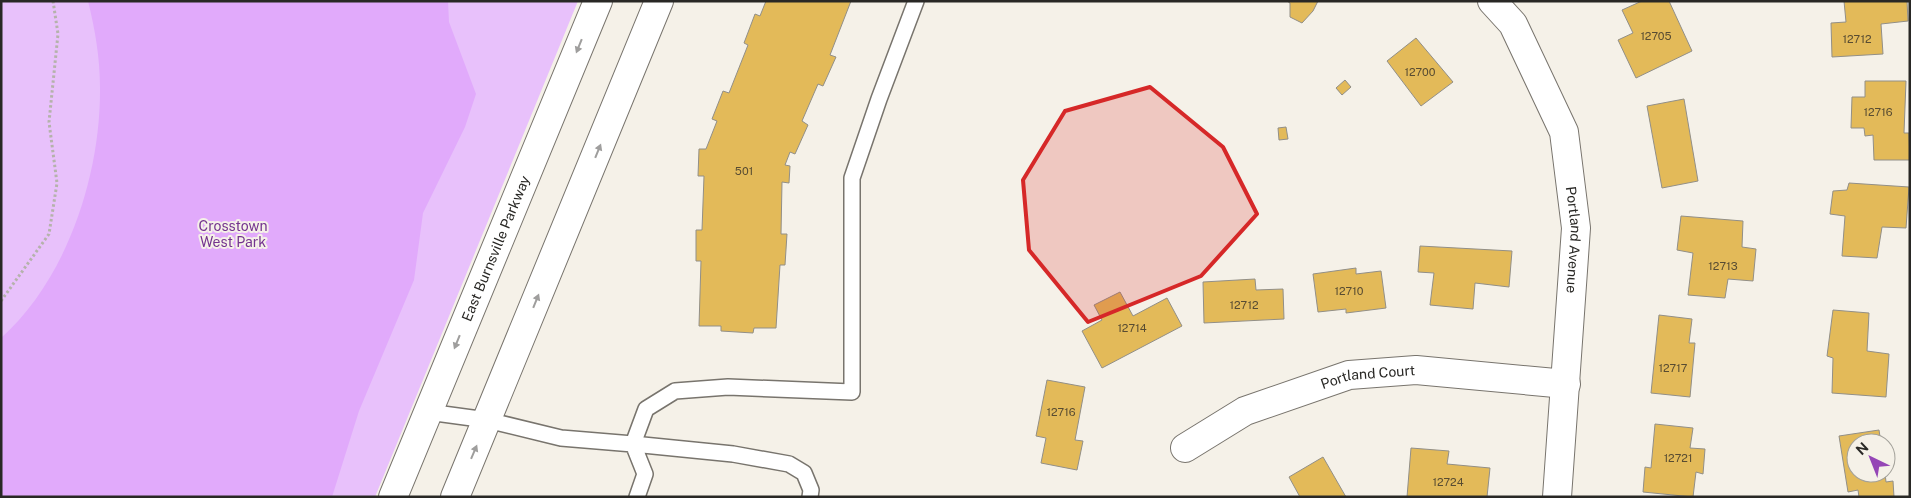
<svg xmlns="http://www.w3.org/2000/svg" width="1911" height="498" font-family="'Public Sans',sans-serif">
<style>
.green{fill:#e8c1fb}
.water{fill:#e1aafb}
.building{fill:#e3ba59;stroke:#928f87}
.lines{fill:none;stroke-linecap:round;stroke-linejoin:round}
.service-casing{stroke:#78746d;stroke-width:18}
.minor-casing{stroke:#78746d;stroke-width:30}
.tertiary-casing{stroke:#78746d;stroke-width:30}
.path{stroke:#b5b2ab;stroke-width:3;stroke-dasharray:2.5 2.5;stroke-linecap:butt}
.service{stroke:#fff;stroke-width:15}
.minor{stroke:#fff;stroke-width:28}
.tertiary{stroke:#fff;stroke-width:28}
.oneway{fill:#9f9e9d}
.marked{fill:#d62828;fill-opacity:0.2;stroke:#d62828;stroke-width:4;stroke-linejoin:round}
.labels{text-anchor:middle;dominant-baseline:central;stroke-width:4;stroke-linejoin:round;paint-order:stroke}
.number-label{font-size:11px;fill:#584c32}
.park-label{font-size:14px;fill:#74338f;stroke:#f5f1e8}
.street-label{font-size:14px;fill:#292825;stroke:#f5f1e8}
</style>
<rect width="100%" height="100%" fill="#f5f1e8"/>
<path class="green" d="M1 1H578L375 497H1Z"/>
<path class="water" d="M88 1H448L449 22 476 94 465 127 423 213 414 280 359 411 332 497H1V338C67 279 101 175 100 87 100 58 95 29 88 1Z"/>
<path class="building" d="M766 1H851L830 55 836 57 823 86 818 84 802 121 808 125 795 154 790 152 785 165 790 166 789 183 782 182 781 234H787L785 265H780L776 328H754L753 333 721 331V326H699L701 261H696V230H702L704 176H698L699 149H706L717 121 712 119 723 91 729 93 748 45 744 43 755 14 760 16Z
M1287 1H1318L1313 11 1302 23 1290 17V3Z
M1642 1H1669L1692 51 1636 78 1618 40 1633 33 1622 10Z
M1844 1H1907L1908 21 1881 24 1883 54 1832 57 1831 23 1846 22Z
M1416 38 1453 82 1421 106 1387 61Z
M1345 80 1351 87 1342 95 1336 88Z
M1865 81H1906L1904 133H1909L1910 160H1874L1873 135 1865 136 1864 128H1851L1852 97H1865Z
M1684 99 1698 181 1662 188 1647 106Z
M1286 127 1288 139 1279 140 1278 128Z
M1849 183 1909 187 1906 228 1882 227 1877 258 1842 256 1845 216 1830 214 1833 191 1847 190Z
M1681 216 1743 221 1742 247 1756 249 1753 281 1728 279 1725 298 1688 295 1693 253 1677 250Z
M1420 246 1512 251 1509 287 1475 283 1473 309 1430 305 1434 273 1418 272Z
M1356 268V274L1381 271 1386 308 1346 313V309L1318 312 1313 274Z
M1255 279 1256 290 1283 289 1284 319 1204 323 1203 282Z
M1120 292 1133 316 1167 298 1182 326 1102 368 1082 331 1102 320 1094 305Z
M1833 310 1869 313 1867 351 1889 354 1886 397 1832 393 1833 358 1827 356Z
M1659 315 1692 319 1689 343H1695L1690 397 1651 393Z
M1047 380 1085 387 1075 440 1083 441 1077 470 1041 463 1046 438 1036 436Z
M1655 424 1693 428 1690 448 1705 449 1703 474 1696 472 1693 497 1643 492 1645 467 1651 468Z
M1879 430 1881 443H1856V473H1885L1886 482 1893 481 1894 497H1859L1858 490 1848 492 1839 436Z
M1411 448 1449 451 1447 464 1490 468 1487 497H1407Z
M1323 457 1346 497H1300L1289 477Z"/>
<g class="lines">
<defs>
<path id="service" d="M428 412 487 420 561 438 633 444 646 409 675 391 728 387 852 392V178L879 99 916 1
M637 497 645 474 633 444 733 454 789 464 804 473 811 490 810 497"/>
<g id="minor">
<path id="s1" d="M1492 1 1513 24 1564 132 1576 228 1557 497"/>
<path id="s2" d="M1185 448 1245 411 1349 375 1416 370 1566 384"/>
</g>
<g id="tertiary">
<path id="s3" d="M393 497 598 1"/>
<path d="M455 497 659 1"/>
</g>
</defs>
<use href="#service" class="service-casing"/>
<use href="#minor" class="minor-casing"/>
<use href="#tertiary" class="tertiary-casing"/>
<path class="path" d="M1 301 49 234 57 183 49 122 58 34 53 1"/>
<use href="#service" class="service"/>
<use href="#minor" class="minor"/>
<use href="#tertiary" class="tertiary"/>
</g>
<defs><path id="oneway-solid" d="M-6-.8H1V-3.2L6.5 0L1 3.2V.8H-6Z" transform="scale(1.25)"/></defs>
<g class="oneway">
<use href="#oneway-solid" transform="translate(579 46) rotate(112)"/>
<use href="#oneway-solid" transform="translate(598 151) rotate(-68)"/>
<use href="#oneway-solid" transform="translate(536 301) rotate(-68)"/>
<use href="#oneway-solid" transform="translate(457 342) rotate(112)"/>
<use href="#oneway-solid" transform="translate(474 452) rotate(-67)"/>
</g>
<path class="marked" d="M1150 87 1223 147 1257 214 1201 276 1088 322 1029 250 1023 180 1065 111Z"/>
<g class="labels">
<g class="number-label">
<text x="1656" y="36">12705</text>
<text x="1857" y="39">12712</text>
<text x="1420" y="72">12700</text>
<text x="1878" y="112">12716</text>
<text x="744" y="171">501</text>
<text x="1723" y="266">12713</text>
<text x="1349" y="291">12710</text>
<text x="1244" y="305">12712</text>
<text x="1132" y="328">12714</text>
<text x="1673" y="368">12717</text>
<text x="1061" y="412">12716</text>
<text x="1678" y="458">12721</text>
<text x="1448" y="482">12724</text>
</g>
<g class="park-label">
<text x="233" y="226">Crosstown<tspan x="233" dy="16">West Park</tspan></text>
</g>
<g class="street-label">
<text stroke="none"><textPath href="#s1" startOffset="259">Portland Avenue</textPath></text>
<text stroke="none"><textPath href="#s3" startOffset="269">East Burnsville Parkway</textPath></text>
<text stroke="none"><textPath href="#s2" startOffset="199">Portland Court</textPath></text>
</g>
</g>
<rect width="1911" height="498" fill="none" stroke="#292825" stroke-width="5"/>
<g transform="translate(1871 458) rotate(317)"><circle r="24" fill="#f5f1e8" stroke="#a3a19a"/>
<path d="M0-4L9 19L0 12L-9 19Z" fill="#9546b6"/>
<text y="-8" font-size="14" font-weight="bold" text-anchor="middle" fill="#292825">N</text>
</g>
</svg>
